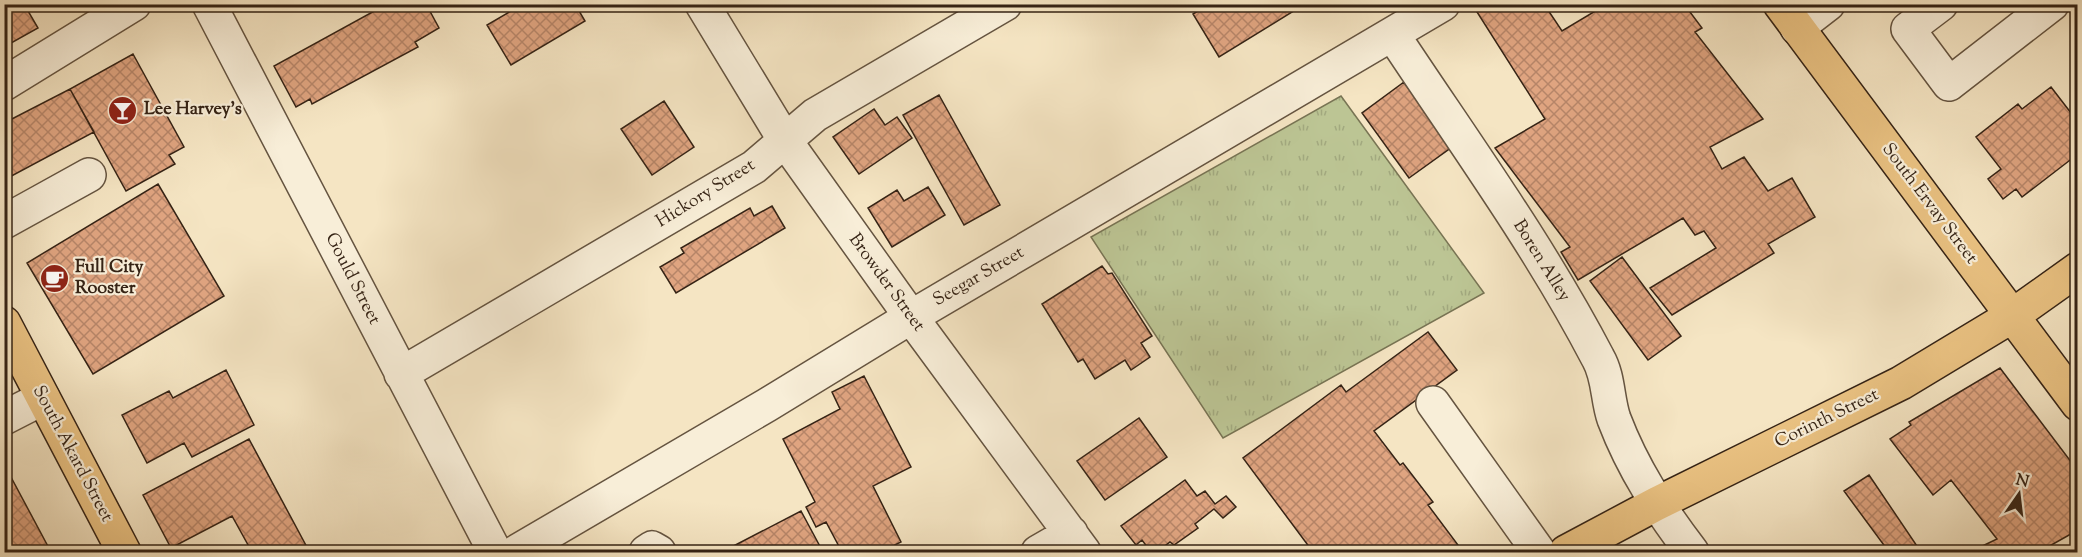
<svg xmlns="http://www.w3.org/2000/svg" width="2082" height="557" font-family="'Sorts Mill Goudy',serif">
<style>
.grass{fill:url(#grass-tufts);stroke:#787454;stroke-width:1.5}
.building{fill:url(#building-cross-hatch);stroke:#352315;stroke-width:1.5}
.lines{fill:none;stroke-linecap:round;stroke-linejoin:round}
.minor-casing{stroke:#655440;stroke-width:36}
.major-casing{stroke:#352315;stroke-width:36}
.minor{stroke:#f8eed8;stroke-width:33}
.major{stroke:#eac282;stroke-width:33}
.labels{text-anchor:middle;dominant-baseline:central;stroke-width:4.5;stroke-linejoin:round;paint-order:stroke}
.poi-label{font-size:18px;font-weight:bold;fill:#352315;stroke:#f8eed8;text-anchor:start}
.street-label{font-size:18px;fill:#352315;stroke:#f8eed8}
</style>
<defs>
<pattern id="grass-tufts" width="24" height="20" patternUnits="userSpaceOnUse" patternTransform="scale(1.5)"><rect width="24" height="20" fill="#bcc594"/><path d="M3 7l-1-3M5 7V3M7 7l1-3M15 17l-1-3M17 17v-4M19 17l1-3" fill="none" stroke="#a2a97f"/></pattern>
<pattern id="building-cross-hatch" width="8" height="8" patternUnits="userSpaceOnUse" patternTransform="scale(1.5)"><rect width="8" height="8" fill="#dfa480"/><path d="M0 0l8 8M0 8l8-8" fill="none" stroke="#b68568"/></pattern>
</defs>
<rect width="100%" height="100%" fill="#f5e5c3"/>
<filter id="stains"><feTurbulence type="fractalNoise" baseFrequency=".00333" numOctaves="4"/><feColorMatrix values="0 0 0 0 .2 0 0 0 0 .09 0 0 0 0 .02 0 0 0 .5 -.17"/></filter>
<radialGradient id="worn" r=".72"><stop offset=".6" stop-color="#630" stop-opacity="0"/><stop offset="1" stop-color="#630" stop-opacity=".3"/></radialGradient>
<path class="grass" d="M1341 96 1484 293 1223 438 1091 237Z"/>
<path class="building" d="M4 4H24L38 28 4 47Z
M387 4H426L439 28 415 42 418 47 312 104 310 99 296 107 274 66Z
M523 4H575L585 21 511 65 487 25Z
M1209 4H1305L1219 57 1193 14Z
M1490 4H1544L1562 31 1607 4H1684L1702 28 1695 32 1763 119 1710 147 1722 169 1744 157 1768 191 1792 178 1815 217 1768 244 1774 253 1672 315 1650 288 1716 248 1704 231 1695 235 1683 218 1578 280 1561 252 1570 247 1495 148 1545 119 1477 12Z
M133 54 184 147 169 155 175 164 126 191 70 89Z
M1404 82 1452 147 1409 178 1362 113Z
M2051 87 2078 122V154L2022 197 2016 189 2003 199 1988 179 2001 169 1976 137 2018 104 2022 109Z
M70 89 94 132 4 180V123Z
M939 95 1000 205 964 225 903 115Z
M664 101 694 147 652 175 621 129Z
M874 109 885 125 897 117 912 138 859 174 833 137Z
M158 184 224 296 93 374 27 263Z
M928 187 945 215 892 247 868 208 897 190 904 201Z
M772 206 785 228 676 293 660 267 684 253 681 248 750 208 754 216Z
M1622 257 1681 336 1648 360 1590 281Z
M1102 266 1108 274 1112 273 1152 336 1141 343 1150 357 1131 370 1125 360 1095 379 1083 359 1078 362 1042 304Z
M1428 332 1457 370 1374 431 1400 465 1403 463 1433 502 1428 505 1458 545 1448 552H1313L1243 458 1341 385 1346 392Z
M2000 368 2078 471V530L2039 552H1970L1997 539 1951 480 1933 495 1890 439 1911 425 1909 422Z
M226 370 254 425 192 457 184 443 147 463 122 415 169 391 173 398Z
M864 376 911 467 873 486 901 542 881 552H842L826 522 816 527 806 507 815 502 783 439 840 409 832 392Z
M1139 418 1167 457 1105 500 1077 461Z
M249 439 309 551 252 552 232 516 171 548 143 495Z
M4 464 51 552H4Z
M1869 475 1921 552H1889L1844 491Z
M1185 480 1197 496 1205 491 1215 504 1226 496 1236 507 1223 518 1214 509 1195 524 1198 528 1174 545 1170 542 1157 552H1151L1142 540 1136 545 1121 526Z
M801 511 823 552H722Z"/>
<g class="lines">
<defs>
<path id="minor" d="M209 4 495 552
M702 4 784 139 911 317 1084 552
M1941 4 1908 29 1949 84 2052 4
M1797 28 1828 4
M1393 35C1463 141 1539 245 1598 358 1609 377 1607 399 1614 419 1633 469 1660 510 1692 552
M4 84 134 4
M4 222 89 175
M401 374 754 167 815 115 1005 4
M1433 403 1539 552
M4 418 43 398
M516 552 767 405 911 317 1443 4
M646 552 652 548 659 552
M1038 552 1071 533"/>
<path id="major" d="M1780 4 2078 404
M4 323 124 552
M1566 552 1656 504 1901 383 2012 316 2078 269"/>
</defs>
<use href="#minor" class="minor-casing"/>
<use href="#major" class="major-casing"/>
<use href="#minor" class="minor"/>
<use href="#major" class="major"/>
</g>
<defs>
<symbol id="bar-disc" viewBox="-11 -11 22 22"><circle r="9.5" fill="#8f2418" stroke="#f8eed8"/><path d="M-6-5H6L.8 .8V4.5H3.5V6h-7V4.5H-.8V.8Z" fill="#fff"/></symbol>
<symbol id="cafe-disc" viewBox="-11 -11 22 22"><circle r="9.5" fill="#8f2418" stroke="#f8eed8"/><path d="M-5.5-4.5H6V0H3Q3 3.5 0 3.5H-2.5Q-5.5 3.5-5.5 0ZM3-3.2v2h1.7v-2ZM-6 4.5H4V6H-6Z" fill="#fff"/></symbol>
</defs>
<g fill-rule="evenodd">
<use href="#bar-disc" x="106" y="94" width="33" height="33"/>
<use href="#cafe-disc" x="38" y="262" width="33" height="33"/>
</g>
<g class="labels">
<g class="poi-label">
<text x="144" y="110">Lee Harvey's</text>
<text x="75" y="268">Full City<tspan x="75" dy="21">Rooster</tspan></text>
</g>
<g class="street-label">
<text transform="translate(706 194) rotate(-32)">Hickory Street</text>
<text transform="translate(1929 204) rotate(53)">South Ervay Street</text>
<text transform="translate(1541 261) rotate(58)">Boren Alley</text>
<text transform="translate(979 277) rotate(-30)">Seegar Street</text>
<text transform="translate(352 279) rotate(63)">Gould Street</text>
<text transform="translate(886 283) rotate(54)">Browder Street</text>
<text transform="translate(1827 419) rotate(-26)">Corinth Street</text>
<text transform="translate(72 454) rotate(62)">South Akard Street</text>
</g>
</g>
<rect width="2082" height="557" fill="none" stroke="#f5e5c3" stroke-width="24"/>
<rect x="6" y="6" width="2070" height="545" fill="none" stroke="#352315" stroke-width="3"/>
<rect x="12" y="12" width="2058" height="533" fill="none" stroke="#352315" stroke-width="1.5"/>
<g transform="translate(2019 494) rotate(14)" stroke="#f8eed8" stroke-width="4.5" paint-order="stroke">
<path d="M0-4.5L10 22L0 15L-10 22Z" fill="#352315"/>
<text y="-9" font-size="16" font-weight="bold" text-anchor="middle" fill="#352315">N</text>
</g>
<rect width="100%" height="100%" filter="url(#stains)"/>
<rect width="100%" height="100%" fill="url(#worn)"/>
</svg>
